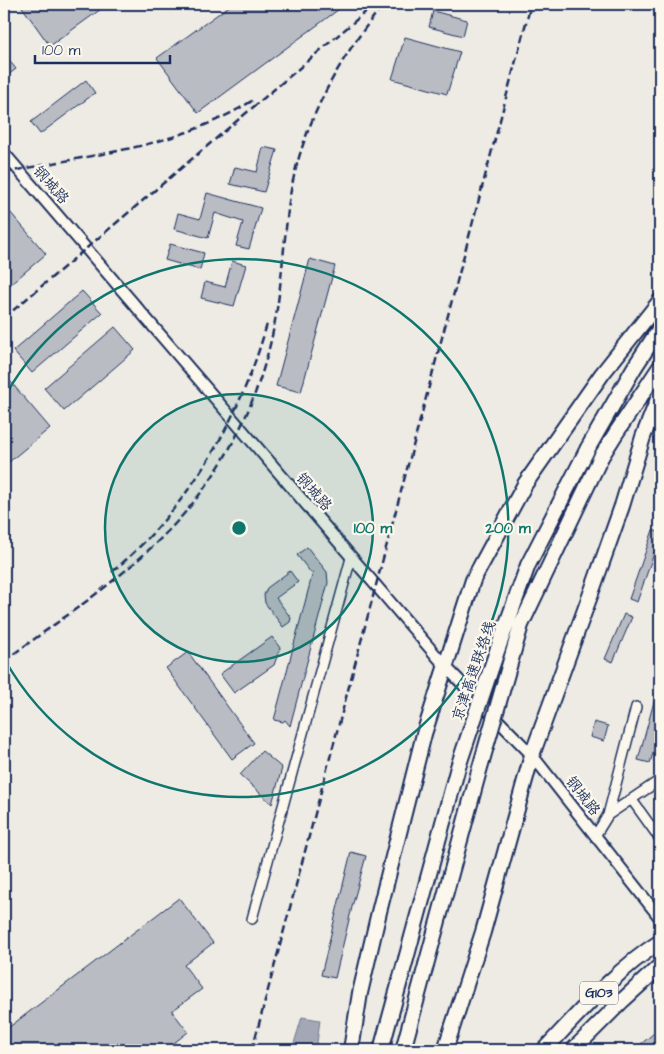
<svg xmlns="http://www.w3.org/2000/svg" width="664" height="1054" font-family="'Architects Daughter','LXGW WenKai TC',sans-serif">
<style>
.water{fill:#a3a8b4;stroke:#6d7892}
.building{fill:#b9bcc3;stroke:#1b2f5e}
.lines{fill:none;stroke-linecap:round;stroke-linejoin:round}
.minor-casing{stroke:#1b2f5e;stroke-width:12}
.tertiary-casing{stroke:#1b2f5e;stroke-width:14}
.trunk-casing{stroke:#1b2f5e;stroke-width:18}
.minor{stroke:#fbf7ec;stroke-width:9}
.tertiary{stroke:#fbf7ec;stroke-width:10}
.trunk{stroke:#fbf7ec;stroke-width:14}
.rail{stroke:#1b2f5e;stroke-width:2.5;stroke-dasharray:8 4;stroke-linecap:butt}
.trunk-bridge-casing{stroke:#1b2f5e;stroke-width:18;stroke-linecap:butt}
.trunk-bridge{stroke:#fbf7ec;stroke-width:14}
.ring{fill:none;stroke:#0f766e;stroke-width:2.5}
.labels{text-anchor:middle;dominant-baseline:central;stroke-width:4.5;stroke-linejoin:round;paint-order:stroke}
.shield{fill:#fbf7ec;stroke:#5e6b89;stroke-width:1}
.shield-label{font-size:14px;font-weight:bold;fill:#1b2f5e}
.street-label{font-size:15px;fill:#1b2f5e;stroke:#fbf7ec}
.centre{fill:#0f766e;stroke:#fbf7ec;stroke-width:2.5}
.ring-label{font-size:15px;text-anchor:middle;font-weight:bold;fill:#0f766e;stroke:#fbf7ec;stroke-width:4.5;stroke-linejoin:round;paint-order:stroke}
</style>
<rect width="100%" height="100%" fill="#eeebe4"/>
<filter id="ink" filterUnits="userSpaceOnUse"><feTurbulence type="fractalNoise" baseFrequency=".02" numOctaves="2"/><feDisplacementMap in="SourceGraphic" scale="10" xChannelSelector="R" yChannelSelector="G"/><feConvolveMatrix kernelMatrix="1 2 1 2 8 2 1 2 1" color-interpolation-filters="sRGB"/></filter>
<g filter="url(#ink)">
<path class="water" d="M302 1017 320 1020 316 1050H292Z"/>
<path class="building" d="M20 4H108L50 46Z
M232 4H346L198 113 157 58Z
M433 11 467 20 463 36 429 27Z
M405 37 460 52 447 94 392 79Z
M4 54 16 69 4 78Z
M86 80 95 93 40 134 31 122Z
M263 147 277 150 264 192 230 184 235 167 257 172Z
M207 193 261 208 249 249 236 246 243 222 215 213 208 238 174 229 178 213 200 219Z
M4 205 46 254 4 290Z
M170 244 204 253 200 270 165 260Z
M310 259 335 266 301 392 276 386Z
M232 261 246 265 234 306 201 298 205 282 225 287Z
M82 291 102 313 32 373 13 351Z
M115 327 135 350 64 411 44 388Z
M4 374 50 428 4 466Z
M653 530 660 533V536L637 602 629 599Z
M307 547 327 572 328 583 290 726 285 720 283 722 274 720 313 572 311 573 297 555Z
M290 571 298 582 276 598 291 618 290 622 283 627 265 603 264 595 267 588Z
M624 614 632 617 613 662 605 659Z
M272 637 280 648 274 665 234 693 220 674Z
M188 652 254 743 232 759 166 668Z
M658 687H660V752L654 750 650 763 638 760Z
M594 722 608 726 604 741 590 737Z
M262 751 282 768 272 804 240 775Z
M351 852 366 856 352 907 335 978 321 975Z
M179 898 213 943 184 965 202 989 172 1011 188 1032 165 1050H4V1031Z
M660 1028V1050H634Z"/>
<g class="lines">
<defs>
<path id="minor" d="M632 800 660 839
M608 815 660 780
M595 836 608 815 636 707
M252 919 351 558"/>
<path id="tertiary" d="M4 153 446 667 532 755 660 918"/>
<path id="trunk" d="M588 448 634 368 660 328
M601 457 616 433 660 367
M351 1050 360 993 379 912 424 734 473 580 525 484 602 374 660 301
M381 1050 406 959
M403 1050 426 965
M445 1050 483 932 532 755 594 585 622 506 643 437 660 394
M544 1050C580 1012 616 970 660 942
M573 1050 623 1000 660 966"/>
</defs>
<use href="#minor" class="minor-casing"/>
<use href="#tertiary" class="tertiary-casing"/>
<use href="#trunk" class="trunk-casing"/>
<use href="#minor" class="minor"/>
<use href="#tertiary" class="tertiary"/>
<use href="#trunk" class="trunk"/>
<path class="rail" d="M4 173C93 153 175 150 255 99
M4 318 375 4
M112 572C189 507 240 420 267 324
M4 661C58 621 120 581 166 533 213 486 247 426 265 363 281 311 282 256 289 202 300 129 337 60 384 4
M252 1050 531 4"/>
<defs>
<path id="trunk-bridge" d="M406 959 458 767 497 651 528 565 588 448
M426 965 479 771 521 625 601 457"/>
</defs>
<use href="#trunk-bridge" class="trunk-bridge-casing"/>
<use href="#trunk-bridge" class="trunk-bridge"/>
</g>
</g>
<circle cx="239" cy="528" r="134" fill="#0f766e" fill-opacity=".12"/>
<g class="ring">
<circle cx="239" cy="528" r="134"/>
<path d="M5 396A269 269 0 1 1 5 660"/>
</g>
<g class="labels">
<rect class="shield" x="580" y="981.5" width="38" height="23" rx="4"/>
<g class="shield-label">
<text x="599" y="993">G103</text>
</g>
<g class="street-label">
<text transform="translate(51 185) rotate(49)">钢城路</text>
<text transform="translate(314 492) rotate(49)">钢城路</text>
<text transform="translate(474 671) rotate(-71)">京津高速联络线</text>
<text transform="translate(583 796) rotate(52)">钢城路</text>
</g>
</g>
<circle cx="239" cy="528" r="8" class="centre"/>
<g class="ring-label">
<text x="373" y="533">100 m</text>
<text x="508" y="533">200 m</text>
</g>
<rect width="664" height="1054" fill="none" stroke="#fbf7ec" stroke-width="20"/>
<rect x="10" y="10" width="644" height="1034" fill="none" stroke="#1b2f5e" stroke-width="2" filter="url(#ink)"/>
<path d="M35 55v8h135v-8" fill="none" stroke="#1b2f5e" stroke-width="2.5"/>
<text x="42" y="55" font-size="15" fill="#1b2f5e" stroke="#fbf7ec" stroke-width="4" paint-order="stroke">100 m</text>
</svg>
